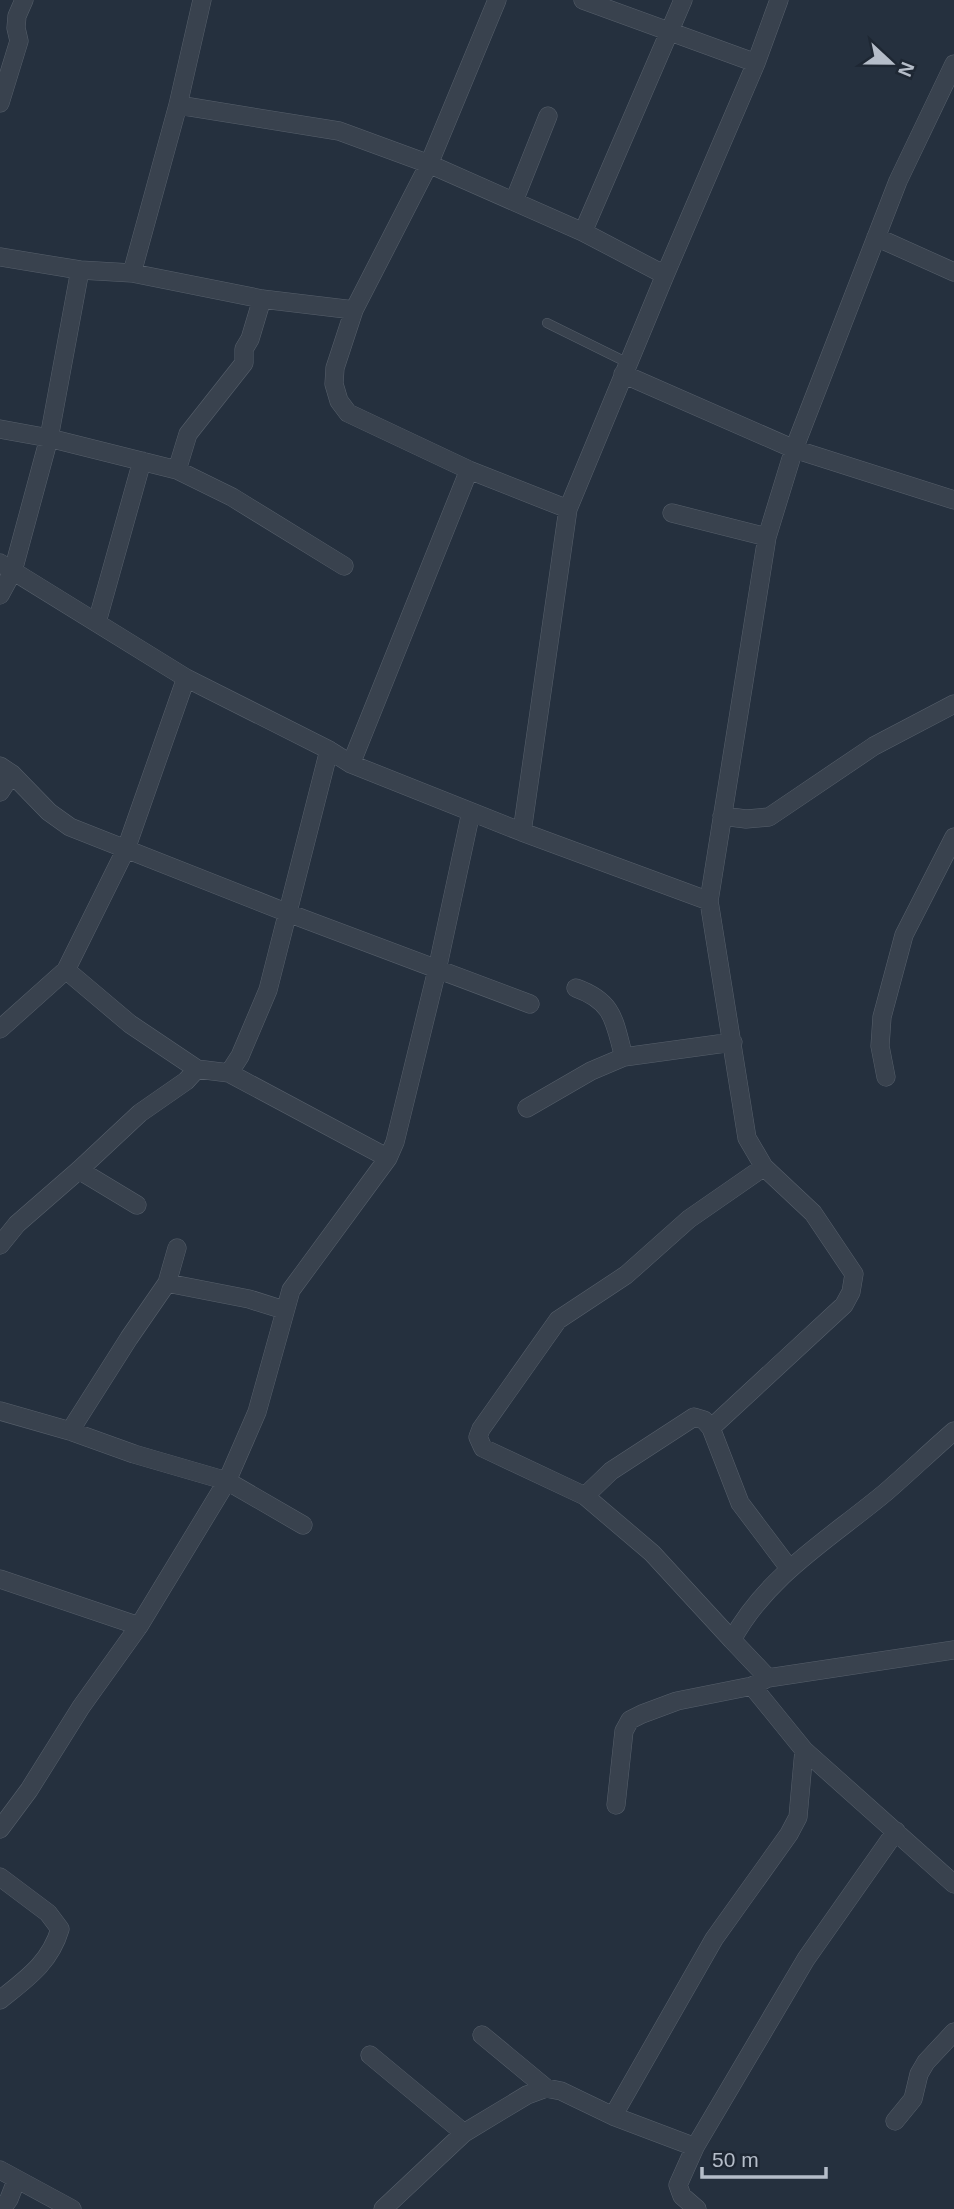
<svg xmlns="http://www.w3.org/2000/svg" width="954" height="2209" font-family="Helvetica,sans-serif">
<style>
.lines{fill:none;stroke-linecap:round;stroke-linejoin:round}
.service-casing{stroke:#57606c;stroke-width:10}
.minor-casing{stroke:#57606c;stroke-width:19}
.service{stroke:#39424e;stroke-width:9}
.minor{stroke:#39424e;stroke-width:18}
</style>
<rect width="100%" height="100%" fill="#25303e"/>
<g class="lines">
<defs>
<path id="service" d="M547 323 628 363"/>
<path id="minor" d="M497 0 429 164 354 310 335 368 334 384 339 401 348 413 469 470 568 509
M583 0 756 63
M0 103 19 41 16 28 17 16 24 0
M178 105 339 131 429 164 583 232 665 275
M514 201 548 116
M583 232 683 0
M876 237 954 272
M0 257 80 270 132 273 262 299 354 310
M132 273 178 105 202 0
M623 374 794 449 954 500
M0 429 49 438 177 470 232 497 344 566
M177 470 188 434 244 363V349L250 339 262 299
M672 513 767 537
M0 563 186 678 329 750 351 764 522 832 709 901
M0 595 13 571 49 438 80 270
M97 622 142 461
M351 764 469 470
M0 766 12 774 49 812 70 827 288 913 530 1004
M0 792 12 774
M722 816 746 819 769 817 874 746 954 704
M522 832 568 509 665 275 756 63 779 0
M66 970 130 1024 197 1069 229 1073 388 1158
M576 988C615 1002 614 1022 624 1057
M0 1029 66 970 126 849 186 678
M229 1073 240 1056 268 990 329 750
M886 1077 880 1046 882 1017 904 935 954 837
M527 1108 591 1071 624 1057 733 1042
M79 1170 137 1205
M0 1245 17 1224 79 1170 140 1113 186 1081 197 1069
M167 1283 249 1299 284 1310
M0 1411 70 1431 134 1454 227 1481 303 1525
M711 1428 844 1305 851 1292 854 1274 813 1213 764 1167 747 1138 709 901 767 537 794 449 898 181 954 64
M70 1431 129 1338 167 1283 177 1248
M585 1496 611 1471 694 1417 704 1420 711 1428 740 1503 789 1568
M0 1579 139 1626
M732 1640 652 1553 585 1496 483 1448 478 1437 481 1429 558 1320 626 1275 689 1219 764 1167
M768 1678 732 1640C767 1575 831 1538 886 1492 909 1472 931 1451 954 1431
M752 1686 804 1750 954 1884
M616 1805 624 1731 630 1720 642 1714 677 1701 752 1686 768 1678 954 1650
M0 1829 29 1790 81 1707 139 1626 227 1481 257 1412 291 1290 388 1158 395 1142 437 970 471 812
M0 1877 48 1913 60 1929C50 1963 26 1979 0 2000
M482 2035 546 2088
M370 2055 464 2133
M613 2116 714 1939 789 1834 798 1817 804 1750
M895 2121 913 2099 919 2074 926 2062 954 2032
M0 2170 72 2209
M2 2209 9 2199 16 2181
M383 2209 464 2133 527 2095 546 2088 561 2091 613 2116 695 2147
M697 2209 682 2196 678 2185 695 2147 806 1959 896 1831"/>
</defs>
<use href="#service" class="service-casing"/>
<use href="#minor" class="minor-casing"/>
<use href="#service" class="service"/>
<use href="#minor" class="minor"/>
</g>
<g transform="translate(891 63) rotate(112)" stroke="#1e2733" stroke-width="5" paint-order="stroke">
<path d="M0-5L12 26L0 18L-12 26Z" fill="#b5bdc9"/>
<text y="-10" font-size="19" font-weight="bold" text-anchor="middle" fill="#b5bdc9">N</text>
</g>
<path d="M702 2167v10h124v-10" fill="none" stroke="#b5bdc9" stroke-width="3.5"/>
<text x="712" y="2167" font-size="21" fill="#b5bdc9" stroke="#1e2733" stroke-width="5" paint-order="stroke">50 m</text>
</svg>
